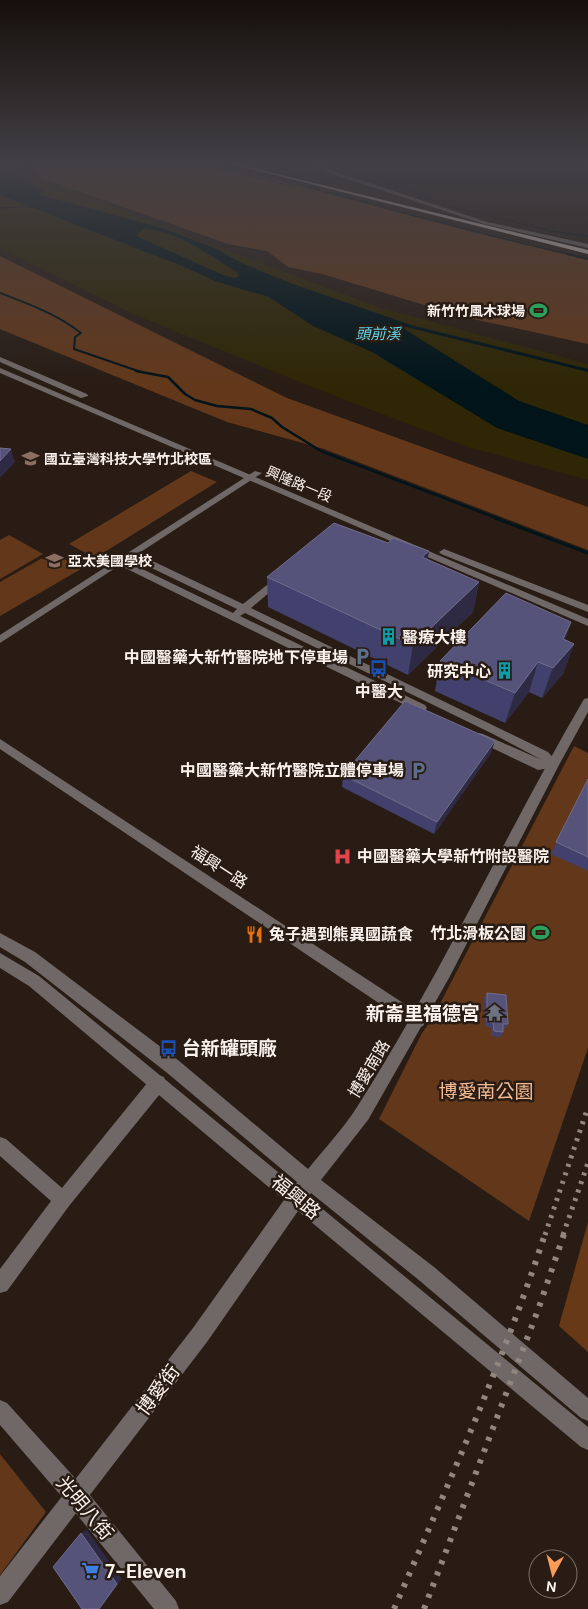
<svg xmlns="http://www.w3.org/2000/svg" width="588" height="1609" font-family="'DM Sans','Noto Sans TC',sans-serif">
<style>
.green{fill:#63381a}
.forest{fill:#683917}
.sand{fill:#2e2604}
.water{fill:#001419;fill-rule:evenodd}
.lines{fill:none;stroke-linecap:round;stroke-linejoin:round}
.stream-far3{stroke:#001419;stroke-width:1}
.stream-far2{stroke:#001419;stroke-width:2}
.stream-far1{stroke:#001419;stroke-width:2.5}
.stream{stroke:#001419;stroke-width:3}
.minor{fill:#706866;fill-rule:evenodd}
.tertiary{fill:#706866;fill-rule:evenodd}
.trunk{fill:#d4c2bc;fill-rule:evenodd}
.rail-far1{stroke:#918680;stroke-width:5;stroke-dasharray:3 6;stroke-linecap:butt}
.rail{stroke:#918680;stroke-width:6;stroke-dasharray:4 8;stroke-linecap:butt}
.wall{fill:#42406c}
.shaded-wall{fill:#2f2a43}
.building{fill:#56537a;stroke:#706c8c}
.labels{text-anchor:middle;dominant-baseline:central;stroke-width:5;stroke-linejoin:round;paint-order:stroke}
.far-poi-label{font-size:14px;font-weight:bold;fill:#fbf2ed;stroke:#281c14;text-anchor:start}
.far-street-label{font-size:14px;fill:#fbf2ed;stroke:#281c14}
.far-water-label{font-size:15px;font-style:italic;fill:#60d7f0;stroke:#281c14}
.poi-label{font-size:16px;font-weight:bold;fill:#fbf2ed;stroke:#281c14;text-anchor:end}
.street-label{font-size:16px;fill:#fbf2ed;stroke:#281c14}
.near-poi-label{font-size:19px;font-weight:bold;fill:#fbf2ed;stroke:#281c14;text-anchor:start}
.near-park-label{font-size:19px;fill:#f8ba92;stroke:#281c14}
.near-street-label{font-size:19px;fill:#fbf2ed;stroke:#281c14}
</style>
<rect width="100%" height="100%" fill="#281c14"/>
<path class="green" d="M27 163H211L461 229 588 260V344L464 317 322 274 288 267 267 251 228 244 41 178Z
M0 256 287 398 588 507V550L324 449 227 422 0 329Z
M191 471 217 482 95 558 69 544Z
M9 535 43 554 0 579V540Z
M53 552 81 569 0 616V582Z
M574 746 588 753V1048L529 1221 379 1119 422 1033 432 1019Z
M0 1454 46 1512 0 1575Z"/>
<path class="forest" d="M588 1222V1352L559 1326Z"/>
<path class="sand" d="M0 163H19L29 173 206 243 381 308 588 364V480L468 447 304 384 131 313 0 248Z"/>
<path class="water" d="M0 171 43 190 40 195 163 228 214 248 246 265 293 284 411 325 588 369V372L398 325 519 401 588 425V459L497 428 372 352 313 326 269 297 215 281 187 268 0 195ZM143 229C177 230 208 255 237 272L239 276 235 278 223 275 136 236Z"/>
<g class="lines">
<path class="stream-far3" d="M203 163 294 187
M346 163 441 204 551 231 588 236
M302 185 354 199
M360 201 426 219
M0 208 35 207
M433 220 479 233
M484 234 528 245
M533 246 573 255"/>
<path class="stream-far2" d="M567 254 588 259
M0 293C29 304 57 314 81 333L75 337 74 349 141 372"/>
<path class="stream-far1" d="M136 371 168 377 185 394 195 400 217 406 251 409 272 418 282 427 321 451 499 519"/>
<path class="stream" d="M495 518 588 553"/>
<path class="minor" d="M313 163H317L330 170 487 222 588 244V248L484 224 326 172Z
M255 471 262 473 136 555 142 556 243 604 277 577H283V581L251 608 548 752 559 764 557 767 538 770 534 768 475 740 473 737 479 733 483 734 542 760 493 734 245 613 240 616 425 705 427 708 425 711H417L125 568 123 563 0 643V635ZM131 560 137 561 237 609 233 613 132 564Z
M0 739 423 1016 426 1021 423 1026 418 1028 413 1026 0 749Z
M158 1075 164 1077 166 1083 164 1089 69 1206 7 1291 0 1293V1269L51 1201 0 1156V1137L6 1139 62 1188 152 1077Z
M0 1400 7 1403 85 1489 176 1601 179 1609H154L69 1505 0 1425Z"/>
<path class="tertiary" d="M0 357 87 394 88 396 81 398 0 362Z
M0 368 588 619V626L0 373Z
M444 549 588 605V612L441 554 439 552Z
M588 698V712L559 765 449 978 368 1120 321 1180 434 1267 588 1398V1421L581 1418 420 1281 311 1193 308 1197 588 1427V1450L581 1447 298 1211 207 1342 8 1602 0 1605V1576L193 1328 284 1200 29 986 0 968V953L39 976 295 1186 297 1182 166 1072 25 962 0 947V933L35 952 178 1060 308 1169C324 1149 343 1129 357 1107 441 975 506 833 584 699Z"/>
<path class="trunk" d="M227 163H233L588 250V254Z"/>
<path class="rail-far1" d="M545 1235 588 1107
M563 1235 588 1163"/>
<path class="rail" d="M394 1609C448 1485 503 1362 545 1234
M424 1609 538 1310 564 1234"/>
</g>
<path class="wall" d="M429 551 427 560 479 582 473 612 408 675 268 607 267 577Z
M571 622 565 639 574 644 563 674 542 698 529 692 505 723 435 691 440 661Z
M491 753 434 834 342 787 343 775Z
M588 779V871L551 854Z
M487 993 508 1024 505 1029H503V1032L501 1037 491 1036V1028L485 1026 484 998Z"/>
<path class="shaded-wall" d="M11 449 15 462 0 478V461Z
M429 551 424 581 422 557Z
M479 582 473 612 408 675 413 645Z
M571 622 561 652 574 644 563 674 542 698 563 639Z
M538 662 529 692 505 723 515 693Z
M495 741 491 753 434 834 437 822Z
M87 1530 122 1579 100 1609H99L81 1533Z"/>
<path class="building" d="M0 448 11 449 0 461Z
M334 523 388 543 393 538 429 551 422 557 479 582 413 645 267 577Z
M506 593 571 622 563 639 574 644 553 668 538 662 515 693 440 661Z
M405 701 495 741 437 822 343 775Z
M588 779V857L556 842Z
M487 993 506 995 508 1024H503V1032L494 1031 493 1023 487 1021Z
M81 1533 117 1584 99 1609H82L53 1567Z"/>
<linearGradient id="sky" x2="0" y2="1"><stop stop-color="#160f0b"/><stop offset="0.42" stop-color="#424045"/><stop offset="1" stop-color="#424045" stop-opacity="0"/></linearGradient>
<rect width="588" height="388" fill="url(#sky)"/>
<defs>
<symbol id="stadium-bare" viewBox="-9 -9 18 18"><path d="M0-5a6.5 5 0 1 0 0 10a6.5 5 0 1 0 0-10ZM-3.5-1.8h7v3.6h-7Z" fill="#2e9e5b" stroke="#281c14" stroke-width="2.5" paint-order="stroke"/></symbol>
<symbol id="university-bare" viewBox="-9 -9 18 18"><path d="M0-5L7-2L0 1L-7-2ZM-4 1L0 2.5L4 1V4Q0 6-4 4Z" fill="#8d6e63" stroke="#281c14" stroke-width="2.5" paint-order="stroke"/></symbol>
<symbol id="school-bare" viewBox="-9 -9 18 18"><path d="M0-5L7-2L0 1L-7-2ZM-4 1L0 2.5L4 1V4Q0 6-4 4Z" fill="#8d6e63" stroke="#281c14" stroke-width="2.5" paint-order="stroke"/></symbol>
<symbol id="building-bare" viewBox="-9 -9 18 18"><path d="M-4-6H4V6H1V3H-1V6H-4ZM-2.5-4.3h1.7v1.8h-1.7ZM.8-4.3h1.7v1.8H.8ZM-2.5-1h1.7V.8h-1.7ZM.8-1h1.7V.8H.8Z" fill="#0f9aa8" stroke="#281c14" stroke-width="2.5" paint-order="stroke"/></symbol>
<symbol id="parking-bare" viewBox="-9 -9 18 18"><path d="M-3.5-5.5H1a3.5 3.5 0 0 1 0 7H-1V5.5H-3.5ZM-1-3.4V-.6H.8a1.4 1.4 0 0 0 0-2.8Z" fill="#5c6f8a" stroke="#281c14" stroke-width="2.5" paint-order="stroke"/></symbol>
<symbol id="bus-bare" viewBox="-9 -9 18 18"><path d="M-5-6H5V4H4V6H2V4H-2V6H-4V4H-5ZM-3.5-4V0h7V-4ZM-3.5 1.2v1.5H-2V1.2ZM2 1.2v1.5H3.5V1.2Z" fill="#1a4fb4" stroke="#281c14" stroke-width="2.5" paint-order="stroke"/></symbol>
<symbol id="hospital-bare" viewBox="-9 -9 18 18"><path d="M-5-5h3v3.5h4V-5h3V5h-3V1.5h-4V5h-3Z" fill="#e0444e" stroke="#281c14" stroke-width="2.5" paint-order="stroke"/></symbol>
<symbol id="restaurant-bare" viewBox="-9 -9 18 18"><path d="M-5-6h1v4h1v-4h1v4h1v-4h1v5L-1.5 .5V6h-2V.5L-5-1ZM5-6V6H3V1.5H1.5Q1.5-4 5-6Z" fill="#e8710a" stroke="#281c14" stroke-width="2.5" paint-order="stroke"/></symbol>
<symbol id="temple-bare" viewBox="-9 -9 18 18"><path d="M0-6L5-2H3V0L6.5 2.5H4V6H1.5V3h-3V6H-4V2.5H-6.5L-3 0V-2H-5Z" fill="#6b7280" stroke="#281c14" stroke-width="2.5" paint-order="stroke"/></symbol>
<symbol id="supermarket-bare" viewBox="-9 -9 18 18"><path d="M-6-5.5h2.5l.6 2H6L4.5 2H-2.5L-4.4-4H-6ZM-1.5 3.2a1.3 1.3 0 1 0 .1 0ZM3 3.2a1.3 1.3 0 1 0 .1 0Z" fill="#3f7fe0" stroke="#281c14" stroke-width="2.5" paint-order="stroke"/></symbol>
</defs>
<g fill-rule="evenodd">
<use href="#stadium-bare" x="526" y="298" width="25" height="25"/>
<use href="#university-bare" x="18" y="446" width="25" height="25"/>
<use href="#school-bare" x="42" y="548" width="25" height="25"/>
<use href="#building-bare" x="376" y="624" width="25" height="25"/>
<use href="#parking-bare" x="350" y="644" width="25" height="25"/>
<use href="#bus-bare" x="366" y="656" width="25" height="25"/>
<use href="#building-bare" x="492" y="658" width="25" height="25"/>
<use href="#parking-bare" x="406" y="758" width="25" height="25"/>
<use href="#hospital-bare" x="330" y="844" width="25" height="25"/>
<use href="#stadium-bare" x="528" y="920" width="25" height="25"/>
<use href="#restaurant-bare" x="242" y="922" width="25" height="25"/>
<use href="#temple-bare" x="482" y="1000" width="25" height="25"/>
<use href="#bus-bare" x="156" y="1036" width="25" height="25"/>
<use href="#supermarket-bare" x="78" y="1558" width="25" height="25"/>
</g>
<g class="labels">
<g class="far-poi-label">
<text x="525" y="311" text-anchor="end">新竹竹風木球場</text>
<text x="44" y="459">國立臺灣科技大學竹北校區</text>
<text x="68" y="561">亞太美國學校</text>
</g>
<g class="far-street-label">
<text transform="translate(299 484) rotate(23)">興隆路一段</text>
</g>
<g class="far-water-label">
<text x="378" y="334">頭前溪</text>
</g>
<g class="poi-label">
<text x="402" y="637" text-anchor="start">醫療大樓</text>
<text x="348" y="657">中國醫藥大新竹醫院地下停車場</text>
<text x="491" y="671">研究中心</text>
<text x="379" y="691" text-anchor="middle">中醫大</text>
<text x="404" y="770">中國醫藥大新竹醫院立體停車場</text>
<text x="357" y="856" text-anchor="start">中國醫藥大學新竹附設醫院</text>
<text x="526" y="933">竹北滑板公園</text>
<text x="269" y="934" text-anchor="start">兔子遇到熊異國蔬食</text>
</g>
<g class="street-label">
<text transform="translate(219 867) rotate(33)">福興一路</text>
<text transform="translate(369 1069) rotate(-59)">博愛南路</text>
</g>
<g class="near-poi-label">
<text x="480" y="1013" text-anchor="end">新崙里福德宮</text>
<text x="182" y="1048">台新罐頭廠</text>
<text x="105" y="1571">7-Eleven</text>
</g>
<g class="near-park-label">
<text x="486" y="1091">博愛南公園</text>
</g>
<g class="near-street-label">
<text transform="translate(296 1197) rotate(40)">福興路</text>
<text transform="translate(158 1390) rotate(-53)">博愛街</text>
<text transform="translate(85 1508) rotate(50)">光明八街</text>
</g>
</g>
<g transform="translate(553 1574) rotate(187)"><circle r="24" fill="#281c14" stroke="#7c726b"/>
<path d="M0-4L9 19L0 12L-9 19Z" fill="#fd9c56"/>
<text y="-8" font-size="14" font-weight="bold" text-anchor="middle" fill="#fbf2ed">N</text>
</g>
</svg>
